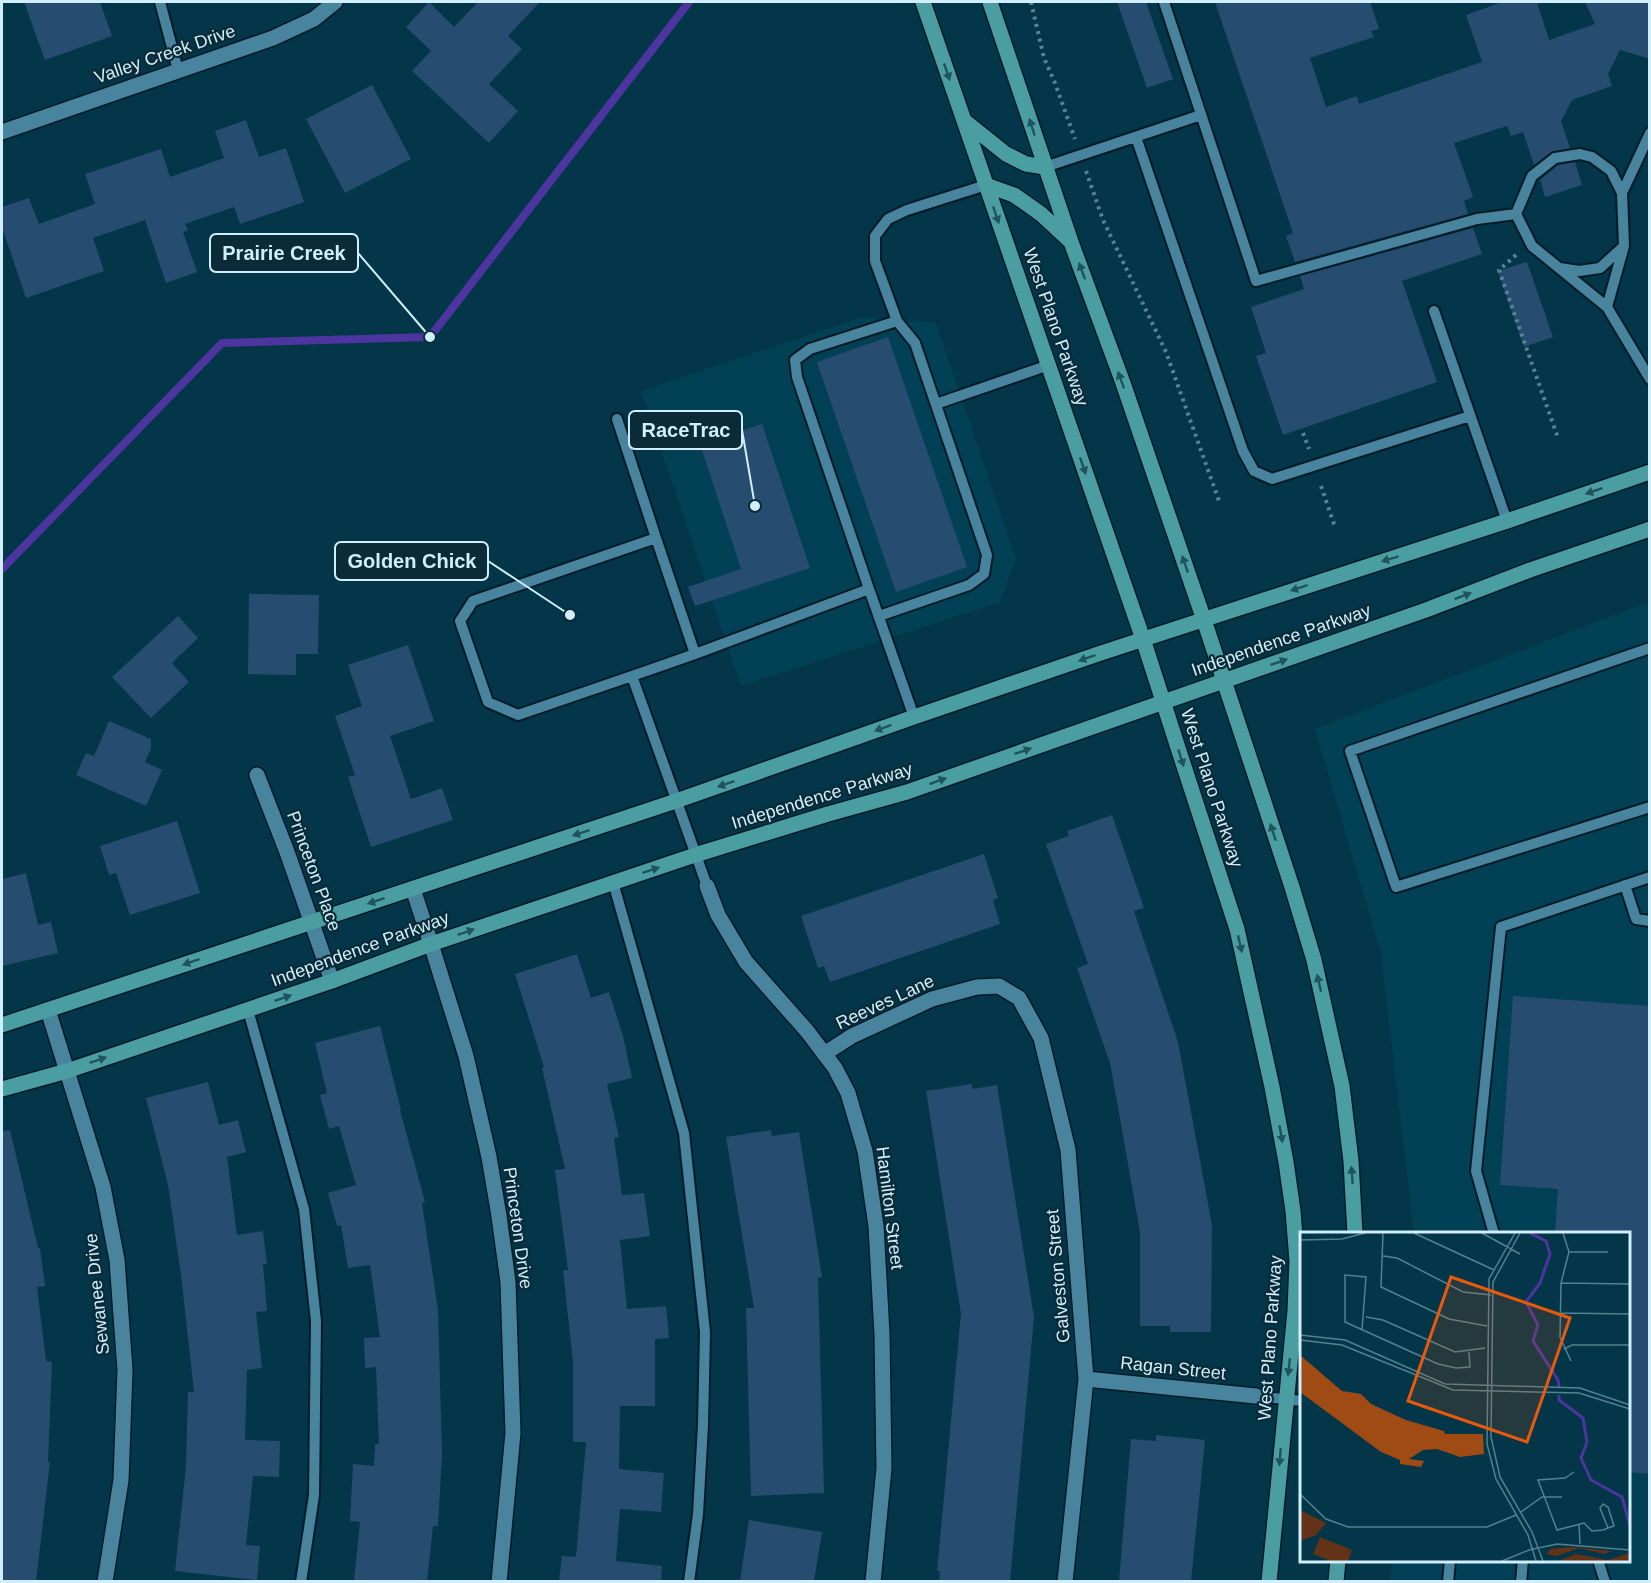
<svg xmlns="http://www.w3.org/2000/svg" width="1651" height="1583" font-family="Arial,sans-serif">
<style>
.built{fill:#024155}
.lines{fill:none;stroke-linecap:round;stroke-linejoin:round}
.stream{stroke:#4c359e;stroke-width:8}
.building{fill:#264d6f}
.lane-casing{stroke:#001c28;stroke-width:14}
.street-casing{stroke:#001c28;stroke-width:18}
.secondary-casing{stroke:#001c28;stroke-width:18}
.path{stroke:#588393;stroke-width:4;stroke-dasharray:3 4.5;stroke-linecap:butt}
.lane{stroke:#49849e;stroke-width:10}
.street{stroke:#49849e;stroke-width:15}
.secondary{stroke:#4a9da1;stroke-width:15}
.oneway{fill:#20535c}
.labels{text-anchor:middle;dominant-baseline:central;stroke-width:4.5;stroke-linejoin:round;paint-order:stroke}
.street-label{font-size:18px;fill:#d0eefc;stroke:#0a2b37}
.inset-river{fill:none;stroke:#4c359e;stroke-width:3}
.inset-road{fill:none;stroke:#558090;stroke-width:1.5}
.view{fill:#e8590c;fill-opacity:0.15;stroke:#e8590c;stroke-width:3}
.inset-edge{fill:none;stroke:#d0eefc;stroke-width:3}
.leader{fill:none;stroke:#d0eefc;stroke-width:2}
.callout-dot{fill:#d0eefc;stroke:#0a2b37;stroke-width:2}
.callout{fill:#0a2b37;stroke:#d0eefc;stroke-width:2}
.callout-label{font-size:20px;text-anchor:middle;font-weight:bold;fill:#d0eefc}
</style>
<rect width="100%" height="100%" fill="#033648"/>
<path class="built" d="M862 317 936 323 1016 559 1000 602 741 686 641 391Z
M1649 602V1581H1390L1392 1561 1628 1560V1234L1414 1233 1381 954 1315 729Z"/>
<g class="lines">
<path class="stream" d="M2 569 222 343 430 337 689 2"/>
</g>
<path class="building" d="M24 2H100L112 36 45 60Z
M429 2 454 27 478 2H540L508 36 522 49 489 84 518 111 489 143 412 71 431 51 406 27Z
M1117 2H1146L1173 79 1147 88Z
M1215 2H1370L1379 29 1371 31 1374 37 1310 58 1326 107 1357 96 1359 104 1482 62 1466 15 1502 2H1537L1549 40 1595 24 1585 2H1650V59L1620 50 1608 74 1612 86 1572 100 1561 121 1570 148 1551 152 1534 165 1523 132 1511 136 1507 126 1454 143 1473 197 1464 201 1468 214 1295 262 1286 236 1293 233Z
M372 85 411 159 345 193 306 119Z
M246 120 259 157 286 148 304 202 240 224 234 207 185 224 188 230 183 232 197 272 166 283 145 220 93 238 104 271 26 298 2 227V207L29 198 39 224 95 204 85 174 161 149 170 177 224 158 215 131Z
M1575 162 1582 185 1545 197 1540 180 1558 165Z
M1473 228 1482 254 1402 281 1437 382 1283 435 1256 356 1266 353 1251 307 1304 289 1300 276Z
M1527 262 1553 337 1524 347 1498 271Z
M888 337 967 567 896 592 817 362Z
M762 424 810 568 695 606 688 587 741 569 700 444Z
M249 594 319 595 318 654H296V675L248 674Z
M178 616 198 638 172 663 189 682 151 718 112 677Z
M408 645 434 721 390 736 411 799 442 788 453 820 371 847 348 777 355 775 335 716 362 706 348 665Z
M109 721 151 739V748L145 762 162 770 146 806 76 775 86 753 94 756Z
M1112 815 1144 908 1134 911 1178 1042 1212 1225 1211 1332H1170V1326H1140V1232L1116 1096 1110 1063 1077 968 1088 964 1046 844 1069 836 1067 831Z
M177 821 200 893 130 915 116 873 109 875 100 846Z
M984 854 998 898 993 900 1000 924 830 982 824 966 818 968 801 916Z
M26 873 38 925 51 922 58 953 2 966V879Z
M577 954 591 998 609 992 623 1036 632 1078 607 1084 619 1137 614 1138 622 1195 644 1193 650 1236 620 1240 627 1309 666 1306 669 1338 655 1339V1406H620L619 1469 664 1473 661 1512 620 1509 616 1561 662 1566 661 1581H559L562 1556 576 1557 586 1442H573V1362L563 1270H568L555 1170 565 1169 542 1068 544 1067 515 974Z
M1513 996 1650 1006V1474L1629 1472V1233H1595L1555 1231 1558 1189 1500 1185Z
M380 1026 401 1110H400L425 1202 422 1203 438 1310 442 1454 438 1526H433L427 1581H354L360 1522 350 1521 353 1464 374 1466 375 1444H379L376 1367 365 1368 364 1338 380 1337 370 1265 348 1268 341 1225 337 1226 328 1193 356 1185 339 1126 329 1129 320 1095 327 1093 315 1043Z
M208 1082 219 1125 238 1120 246 1152 227 1157 237 1235 263 1231 267 1264H263L267 1311 256 1312 262 1368 247 1370 245 1440 280 1441 279 1477 253 1476 246 1545 260 1546 257 1580 175 1571 186 1466 188 1392H194L181 1275 168 1185 146 1098Z
M972 1084V1089L997 1085 1034 1317 1010 1581H939L940 1571H937L961 1314 926 1091Z
M10 1130 38 1248H40L45 1286 37 1287 46 1361 52 1362 48 1462H50L36 1581H2V1131Z
M771 1130 772 1136 799 1132 822 1277 818 1278 824 1493 751 1496 746 1308H754L726 1137Z
M1156 1435 1205 1440 1191 1581H1119L1131 1439 1156 1441Z
M749 1520 822 1532 814 1581H740Z"/>
<g class="lines">
<defs>
<path id="lane" d="M160 2 178 70
M1164 2 1256 281 1477 219 1516 214 1532 246 1607 307 1650 379
M1136 137 1243 451 1254 471 1272 479 1470 416
M1045 167 1201 115
M1516 214 1532 176 1555 158 1580 154 1592 157 1611 171 1622 193
M1560 268 1579 271 1600 268 1623 247
M1607 307 1624 246 1622 193 1650 133
M1434 311 1507 521
M936 404 1049 365
M617 419 656 538
M869 589 797 377 795 360 810 349 897 321 875 261V236L888 219 907 210 986 185
M879 616 969 585 984 574 987 555 915 343 897 321
M1650 648 1350 751 1396 887 1650 807
M632 676 518 715 488 702 460 621 473 601 656 538 695 654
M613 882 684 1133 705 1332 703 1425 698 1514 689 1582
M1625 885 1636 919 1650 921
M707 886 632 676 695 654 869 589 914 717
M248 1010 304 1209 316 1321 314 1495 301 1582
M1494 1234 1476 1171 1501 927 1650 877
M1256 1396 1302 1401
M1598 1560 1605 1582
M1448 1582 1450 1560
M1521 1582 1523 1560"/>
<path id="street" d="M2 132 273 38 314 19 335 2
M257 775 287 852 332 981
M707 886 718 915 746 962 807 1031 835 1068 848 1093 865 1151 876 1226 882 1334 884 1468 873 1582
M413 889 431 944 466 1056 489 1157 499 1216 508 1282 513 1433 499 1582
M48 1010 103 1187 117 1260 125 1370 121 1480 105 1582
M824 1054 852 1036 932 999 977 987 999 986 1019 998 1041 1038 1068 1150 1086 1379 1065 1582
M1086 1379 1256 1396"/>
<path id="secondary" d="M923 2 1143 639 1180 754 1237 929 1272 1087 1286 1162 1293 1211 1297 1261 1295 1311 1269 1582
M990 2 1071 242 1123 383 1204 620 1292 887 1314 960 1342 1086 1351 1161 1355 1234
M966 122 1006 154 1026 164 1045 167
M986 185 1014 195 1041 214 1069 240
M2 1025 676 801 914 717 1101 653 1507 521 1650 472
M2 1089 67 1071 332 981 431 944 695 855 828 814 907 792 1426 610 1530 570 1650 529
M1336 1582 1338 1560"/>
</defs>
<use href="#lane" class="lane-casing"/>
<use href="#street" class="street-casing"/>
<use href="#secondary" class="secondary-casing"/>
<path class="path" d="M1031 2 1044 58 1055 83 1075 139
M1086 171 1103 220 1166 352 1219 501
M1516 255 1499 270 1558 438
M1303 433 1309 449
M1321 486 1335 527"/>
<use href="#lane" class="lane"/>
<use href="#street" class="street"/>
<use href="#secondary" class="secondary"/>
</g>
<defs><path id="oneway-solid" d="M-6-.8H1V-3.2L6.5 0L1 3.2V.8H-6Z" transform="scale(1.5)"/></defs>
<g class="oneway">
<use href="#oneway-solid" transform="translate(947 72) rotate(71)"/>
<use href="#oneway-solid" transform="translate(1032 127) rotate(-108)"/>
<use href="#oneway-solid" transform="translate(996 215) rotate(71)"/>
<use href="#oneway-solid" transform="translate(1082 271) rotate(-110)"/>
<use href="#oneway-solid" transform="translate(1121 380) rotate(-110)"/>
<use href="#oneway-solid" transform="translate(1083 466) rotate(71)"/>
<use href="#oneway-solid" transform="translate(1594 491) rotate(161)"/>
<use href="#oneway-solid" transform="translate(1390 559) rotate(163)"/>
<use href="#oneway-solid" transform="translate(1185 564) rotate(-109)"/>
<use href="#oneway-solid" transform="translate(1299 588) rotate(162)"/>
<use href="#oneway-solid" transform="translate(1463 596) rotate(-21)"/>
<use href="#oneway-solid" transform="translate(1087 658) rotate(161)"/>
<use href="#oneway-solid" transform="translate(1279 662) rotate(-19)"/>
<use href="#oneway-solid" transform="translate(883 728) rotate(160)"/>
<use href="#oneway-solid" transform="translate(1023 751) rotate(-19)"/>
<use href="#oneway-solid" transform="translate(1181 758) rotate(72)"/>
<use href="#oneway-solid" transform="translate(938 781) rotate(-20)"/>
<use href="#oneway-solid" transform="translate(726 784) rotate(161)"/>
<use href="#oneway-solid" transform="translate(1273 832) rotate(-108)"/>
<use href="#oneway-solid" transform="translate(581 833) rotate(162)"/>
<use href="#oneway-solid" transform="translate(651 870) rotate(-18)"/>
<use href="#oneway-solid" transform="translate(376 901) rotate(162)"/>
<use href="#oneway-solid" transform="translate(466 932) rotate(-19)"/>
<use href="#oneway-solid" transform="translate(1240 944) rotate(77)"/>
<use href="#oneway-solid" transform="translate(191 962) rotate(161)"/>
<use href="#oneway-solid" transform="translate(1319 983) rotate(-103)"/>
<use href="#oneway-solid" transform="translate(283 998) rotate(-19)"/>
<use href="#oneway-solid" transform="translate(98 1060) rotate(-19)"/>
<use href="#oneway-solid" transform="translate(1281 1134) rotate(80)"/>
<use href="#oneway-solid" transform="translate(1352 1175) rotate(-94)"/>
<use href="#oneway-solid" transform="translate(1289 1367) rotate(96)"/>
<use href="#oneway-solid" transform="translate(1280 1457) rotate(95)"/>
</g>
<g class="labels">
<g class="street-label">
<text transform="translate(165 54) rotate(-19)">Valley Creek Drive</text>
<text transform="translate(1056 327) rotate(71)">West Plano Parkway</text>
<text transform="translate(1281 640) rotate(-19)">Independence Parkway</text>
<text transform="translate(1212 788) rotate(72)">West Plano Parkway</text>
<text transform="translate(822 796) rotate(-17)">Independence Parkway</text>
<text transform="translate(314 871) rotate(70)">Princeton Place</text>
<text transform="translate(360 949) rotate(-20)">Independence Parkway</text>
<text transform="translate(885 1002) rotate(-25)">Reeves Lane</text>
<text transform="translate(890 1208) rotate(83)">Hamilton Street</text>
<text transform="translate(518 1228) rotate(82)">Princeton Drive</text>
<text transform="translate(1058 1276) rotate(-95)">Galveston Street</text>
<text transform="translate(97 1294) rotate(-96)">Sewanee Drive</text>
<text transform="translate(1270 1338) rotate(-86)">West Plano Parkway</text>
<text transform="translate(1173 1368) rotate(6)">Ragan Street</text>
</g>
</g>
<g transform="translate(1300 1232)">
<rect width="330" height="330" fill="#033648"/>
<path d="M0 278 26 291 16 303 0 309ZM20 305 52 318 48 329H31L13 322ZM274 315 311 319 304 322 279 316 257 324 246 322 251 317ZM330 321V329H258L276 322 308 328Z" fill="#643216"/>
<path d="M0 123 42 159 61 162 71 172 106 188 144 199 145 202H183L184 222 160 225 137 217 123 218 109 227 124 229 121 235 100 232V228L81 220 0 160Z" fill="#a04a14"/>
<path class="inset-river" d="M230 1 246 9 250 22 240 51 226 70 238 93 233 109 258 148 259 155M259 163V168L283 186 287 210 281 226 291 248 322 265 330 294"/>
<path class="inset-road" d="M83 1 81 55 149 87 187 94M114 1 194 38M182 1 220 22M215 1 189 47 187 212 196 247 228 303 236 329M220 1 193 50 191 205 200 245 232 300 243 329M263 1 269 20 261 51 260 105 271 129M0 8 42 7 65 1M269 20H308M83 24 97 26 163 60 191 63M261 51 330 52M260 81 330 82M66 85 83 88 155 120 185 116M62 98 66 45 45 43V90L138 132 156 136 170 135 169 120M0 103 45 108 145 152 280 156 330 173M0 108 42 113 153 158 279 161 330 177M264 117 272 113H330M274 240 265 246 238 248 257 298 284 291 292 299 303 298 308 296 314 294 308 275 303 272 300 276 308 296M0 262 26 287 48 295H187L216 283M221 280 242 265H262M279 293 280 312M202 329 229 318 257 312 330 318"/>
<path class="view" d="M151 45 270 86 227 210 108 169Z"/>
<rect width="330" height="330" class="inset-edge"/>
</g>
<path class="leader" d="M430 337L358 253M755 506L742 430M570 615L488 561"/>
<g class="callout-dot">
<circle cx="430" cy="337" r="6"/>
<circle cx="755" cy="506" r="6"/>
<circle cx="570" cy="615" r="6"/>
</g>
<g class="callout">
<rect x="210" y="234" width="148" height="38" rx="6"/>
<rect x="629" y="411" width="113" height="38" rx="6"/>
<rect x="335" y="542" width="153" height="38" rx="6"/>
</g>
<g class="callout-label">
<text x="284" y="260">Prairie Creek</text>
<text x="686" y="437">RaceTrac</text>
<text x="412" y="568">Golden Chick</text>
</g>
<rect width="1651" height="1583" fill="none" stroke="#d0eefc" stroke-width="6"/>
</svg>
